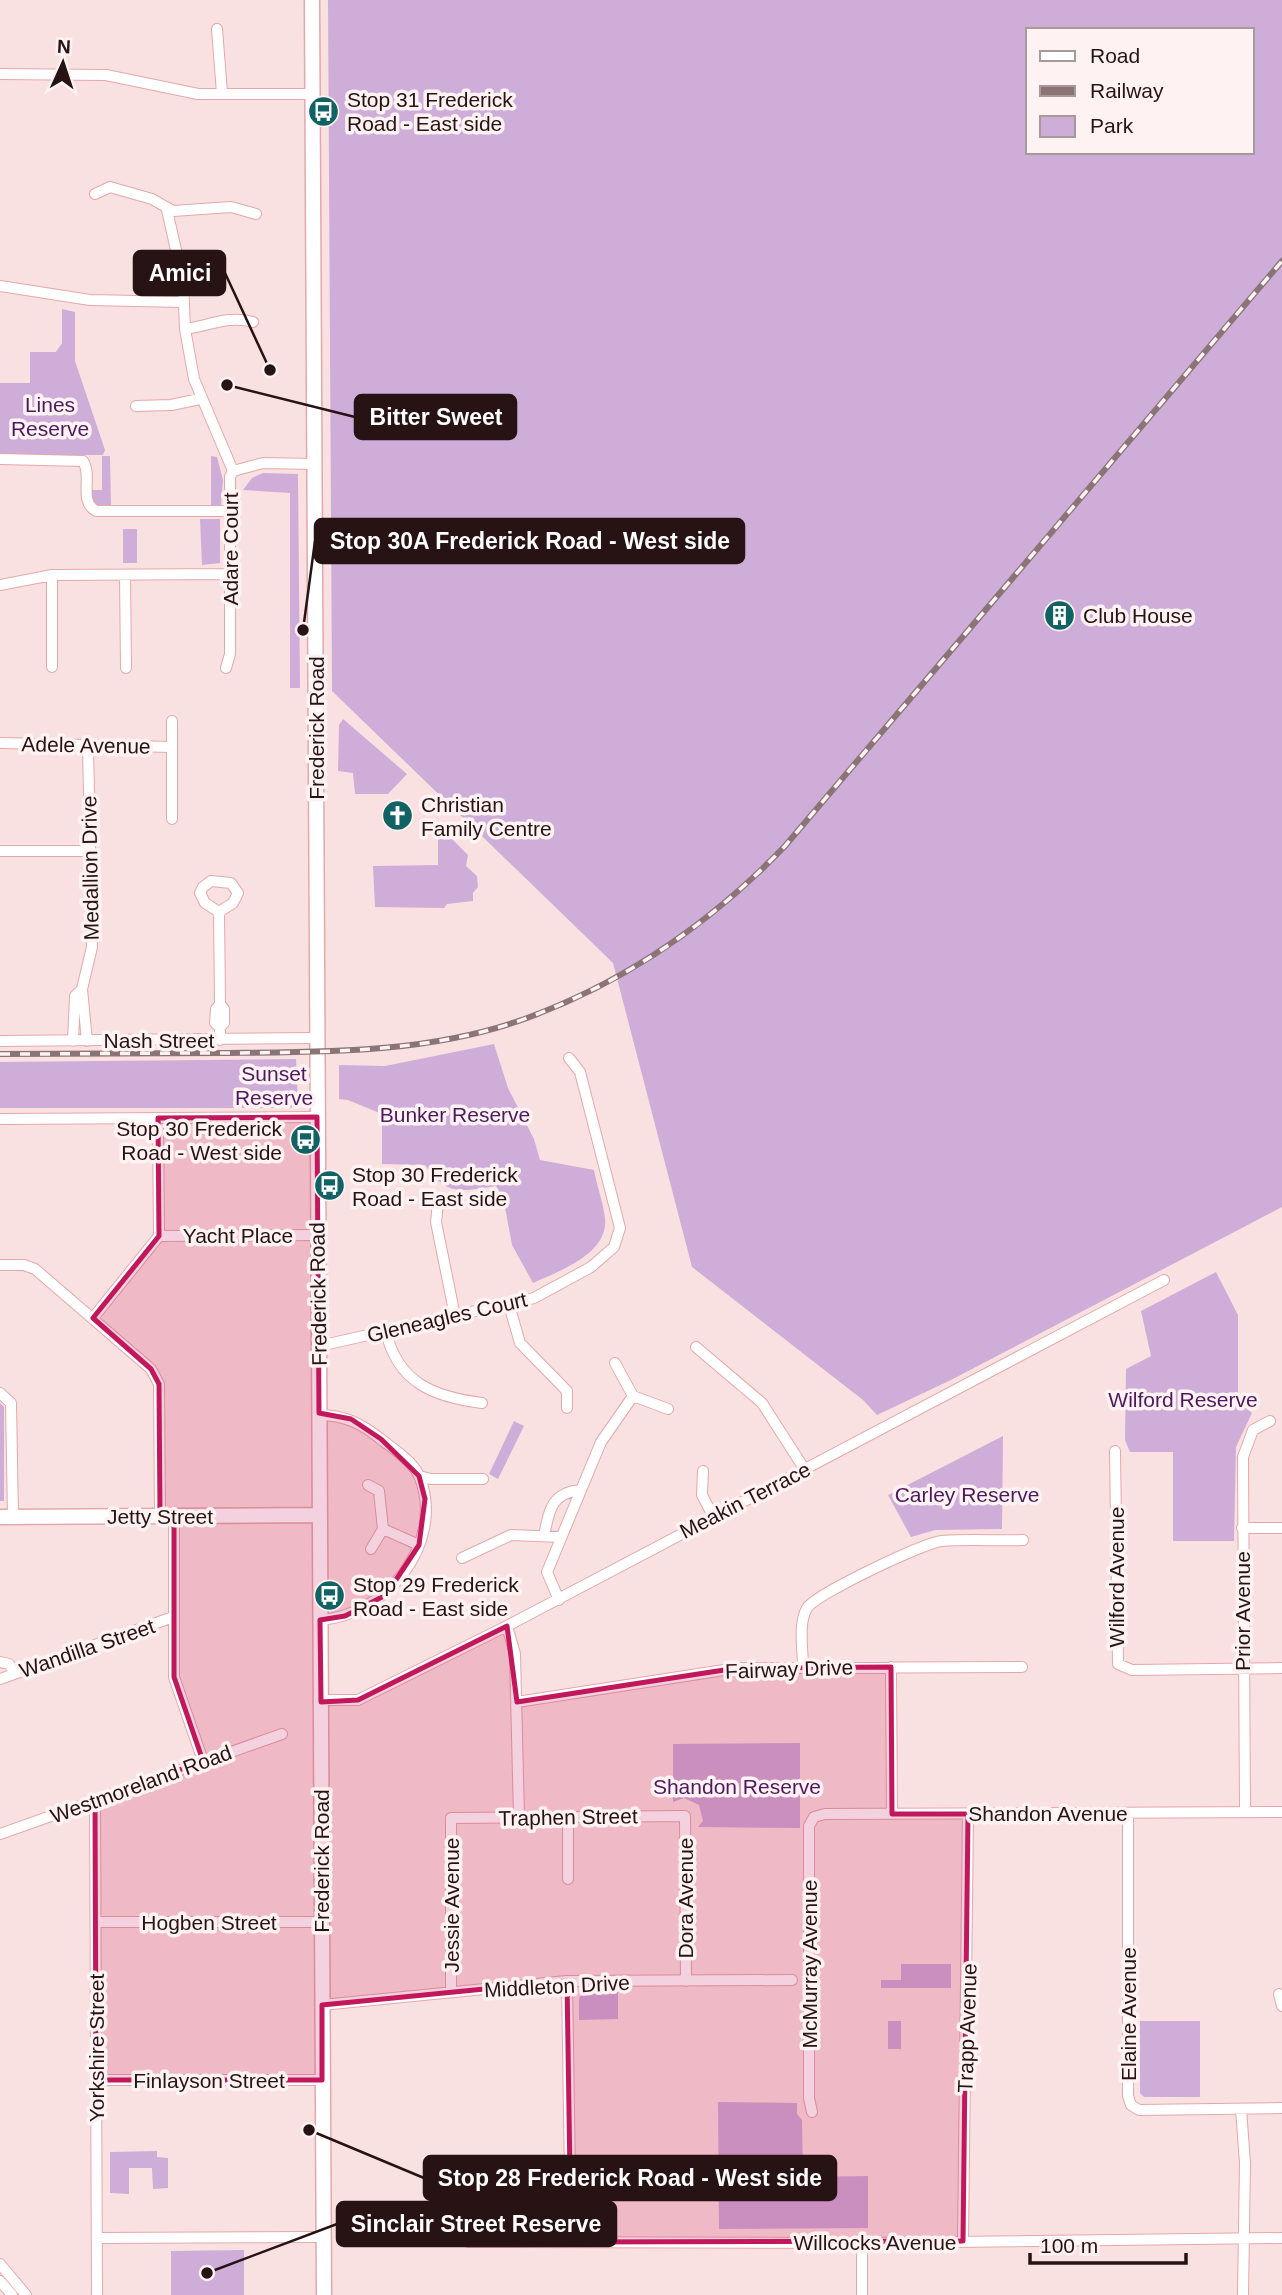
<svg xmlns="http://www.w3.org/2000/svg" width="1282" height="2295" font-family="Helvetica,sans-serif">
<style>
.green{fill:#ceadd9;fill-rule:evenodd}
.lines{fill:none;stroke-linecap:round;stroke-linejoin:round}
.street-casing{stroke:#e3a8aa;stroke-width:12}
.secondary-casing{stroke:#e3a8aa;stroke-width:17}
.street{stroke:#fff;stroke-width:10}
.secondary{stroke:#fff;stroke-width:14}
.rail-casing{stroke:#8b7475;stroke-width:6}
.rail{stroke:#fef2f2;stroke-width:3.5;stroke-dasharray:10;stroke-linecap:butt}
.marked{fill:#c2185b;fill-opacity:0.2;stroke:#c2185b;stroke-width:5;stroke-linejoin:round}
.labels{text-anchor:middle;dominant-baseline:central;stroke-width:7;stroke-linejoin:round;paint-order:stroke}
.poi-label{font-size:21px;fill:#281314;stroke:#fef2f2;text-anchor:start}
.park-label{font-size:21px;fill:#4e185f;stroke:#fef2f2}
.street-label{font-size:21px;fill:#281314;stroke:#fef2f2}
.leader{fill:none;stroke:#281314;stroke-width:2.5}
.callout-dot{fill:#281314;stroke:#fef2f2;stroke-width:2.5}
.callout{fill:#281314;stroke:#281314;stroke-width:2.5}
.callout-label{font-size:23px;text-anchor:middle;font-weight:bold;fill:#fff}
</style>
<rect width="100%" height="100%" fill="#fae1e1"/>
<path class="green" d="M328 0H1282V1207L951 1380 877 1415 863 1400 692 1267 613 963 332 691ZM1028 30H1252V152H1028Z
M62 309 75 312V361L105 450 103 455H0V383H30V352H56L62 343Z
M102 456H110L111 505H95L92 501V490H102Z
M211 456 217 457 223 480 221 505H211Z
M263 473 298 474 300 688H290V493L243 490 252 478Z
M200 519H220V563L202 565Z
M123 529H137V563H123Z
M343 719 407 774 388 794H355L353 773 338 771 339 725Z
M438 833 449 836 468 855 466 866 477 876 478 887 473 893V901L447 904 444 908 375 907 373 866 438 865Z
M494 1044 508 1088 534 1139 540 1160 594 1170C597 1186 603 1202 605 1218 609 1254 559 1271 533 1283L512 1245 503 1197 496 1186C461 1191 447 1197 425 1165L382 1164V1114L348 1100 339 1099V1065L385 1066Z
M296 1059 298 1103 291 1108H0V1062Z
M1216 1272 1238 1315V1401L1252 1413 1236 1447 1234 1541H1173V1452H1130L1125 1440 1126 1369 1151 1356 1141 1311Z
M0 1403 4 1407V1501H0Z
M514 1421 524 1426 498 1479 489 1474Z
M1003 1436 1002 1529 935 1530 911 1537 888 1495Z
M800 1743V1828L698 1827 703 1821 699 1805 684 1798 673 1802V1744Z
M901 1964H951V1988H881V1980H901Z
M584 1992H618V2019L579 2020V1998Z
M888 2021H901V2049H888Z
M1140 2021H1200V2097H1144L1140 2093Z
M718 2102 797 2103V2114L802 2120 803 2177 868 2176V2228L719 2229Z
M157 2151V2157L168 2158V2188L153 2189 152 2168H129V2194L110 2193V2152Z
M244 2250V2295H171V2251Z"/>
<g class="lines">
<defs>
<path id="street" d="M217 29 222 93
M0 74 106 75 198 94H312
M95 194 110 187 152 199 173 211 231 207 256 214
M167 210 183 281 185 329 194 379 233 471
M0 286 90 300 183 302
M185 329C209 326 228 315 253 322
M136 406 171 405 200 399
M0 459 83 461C93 476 78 501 96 511H230
M125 575 126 668
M0 585 52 575 229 574
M52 667V575
M226 668 230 654V477L233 471 263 463 314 464
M172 721V819
M0 743 172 747
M0 851H90
M211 881 231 883 238 893 233 903 219 912 205 903 200 893 203 887Z
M219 912 220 1004 224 1009V1023L220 1027V1040
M82 989 87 1041
M220 1004 216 1009 215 1023 220 1027
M0 1041 317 1038
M73 1041 75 996 82 989 92 947 88 745
M0 1119 317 1117
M438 1203 436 1222 455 1316
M159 1236 318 1235
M0 1265H24L35 1269 151 1369 159 1384 160 1516
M509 1305 520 1343 567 1391V1408
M93 1318 159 1236 158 1118
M386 1332C398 1383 434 1397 482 1403
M319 1346 534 1298 591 1267 614 1247 620 1228 580 1072 569 1058
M696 1347 762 1403 805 1470
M615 1363 633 1396 668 1409
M0 1393 11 1403 13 1517
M319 1415C346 1415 362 1424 382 1440 395 1450 414 1462 420 1478 445 1544 386 1616 320 1620
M1115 1451 1118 1664 1132 1670 1282 1668
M703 1471 702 1495 713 1516
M419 1476 431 1479H483
M368 1485 379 1491 383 1529 419 1545
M174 1516V1677L203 1761
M1242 1528H1282
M544 1536C549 1511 551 1493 580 1490
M371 1549 383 1529
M462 1558 511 1535 561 1537
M559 1600 547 1572 601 1442 633 1396
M507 1626 515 1654 519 1817
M0 1662 9 1664 15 1673
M803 1667C803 1651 798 1623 807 1608 816 1594 923 1543 942 1541 968 1539 996 1541 1023 1540
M891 1667 892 1814
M0 1679 173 1617
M321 1700H358L507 1626 1164 1280
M517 1702 737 1668 1022 1667
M95 1801 97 2295
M1245 1812 1243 1457 1253 1430 1270 1421
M1128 1813V2096L1131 2105 1139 2110 1282 2108
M0 1834 282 1734
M568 1879V1818
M96 1922H322
M567 1981 571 2242
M451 1992V1818L685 1816 686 1981
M1279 1994 1282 2006
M322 2005 567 1981 792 1980
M96 2080H322
M1241 2109 1245 2163 1243 2295
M812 2112 809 2098V1826L814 1817 825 1814 1282 1812
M97 2238 323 2237
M963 2241 968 1814
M468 2242 862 2243 1282 2238
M0 2264 26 2295
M0 2281 12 2295
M862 2295V2243"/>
<path id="secondary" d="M312 0 324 2295
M0 1517 320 1515"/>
</defs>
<use href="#street" class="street-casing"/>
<use href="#secondary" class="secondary-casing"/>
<use href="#street" class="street"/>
<use href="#secondary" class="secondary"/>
<defs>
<path id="rail" d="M0 1054C76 1054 152 1053 228 1053 328 1052 432 1053 527 1018 627 981 711 923 785 846L1282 261"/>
</defs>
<use href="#rail" class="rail-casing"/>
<use href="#rail" class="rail"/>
</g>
<path class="marked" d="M317 1117 319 1413 351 1419 381 1439 419 1476 425 1499 419 1545 386 1595 345 1616 320 1620 321 1702 358 1700 507 1626 517 1702 737 1668 891 1667 892 1814H968L963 2241 571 2242 567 1981 322 2005V2080H96L95 1801 203 1761 174 1677V1516H160L159 1384 151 1369 93 1318 159 1236 158 1118Z"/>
<defs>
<symbol id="bus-disc" viewBox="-11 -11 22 22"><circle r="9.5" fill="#116264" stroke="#fef2f2"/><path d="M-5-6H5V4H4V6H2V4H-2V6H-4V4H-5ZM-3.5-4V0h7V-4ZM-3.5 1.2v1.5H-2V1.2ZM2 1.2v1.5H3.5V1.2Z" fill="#fff"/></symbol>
<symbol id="building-disc" viewBox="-11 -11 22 22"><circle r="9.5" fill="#116264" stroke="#fef2f2"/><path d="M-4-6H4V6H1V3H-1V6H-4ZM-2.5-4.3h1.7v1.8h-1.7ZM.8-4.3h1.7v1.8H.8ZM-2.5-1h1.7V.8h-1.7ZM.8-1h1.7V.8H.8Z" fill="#fff"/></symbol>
<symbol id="church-disc" viewBox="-11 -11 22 22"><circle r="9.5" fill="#116264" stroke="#fef2f2"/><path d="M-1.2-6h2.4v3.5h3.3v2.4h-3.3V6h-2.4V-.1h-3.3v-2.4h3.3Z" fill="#fff"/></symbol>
</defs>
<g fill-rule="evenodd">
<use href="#bus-disc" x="306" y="94" width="35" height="35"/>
<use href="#building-disc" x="1042" y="598" width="35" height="35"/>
<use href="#church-disc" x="380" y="798" width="35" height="35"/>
<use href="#bus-disc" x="288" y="1122" width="35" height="35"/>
<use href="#bus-disc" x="312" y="1168" width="35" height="35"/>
<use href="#bus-disc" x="312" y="1578" width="35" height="35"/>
</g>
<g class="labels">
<g class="poi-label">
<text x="347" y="99">Stop 31 Frederick<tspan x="347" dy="24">Road - East side</tspan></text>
<text x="1083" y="615">Club House</text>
<text x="421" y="804">Christian<tspan x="421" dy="24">Family Centre</tspan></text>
<text x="282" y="1128" text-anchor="end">Stop 30 Frederick<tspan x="282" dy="24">Road - West side</tspan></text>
<text x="352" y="1174">Stop 30 Frederick<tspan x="352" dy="24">Road - East side</tspan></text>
<text x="353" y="1584">Stop 29 Frederick<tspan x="353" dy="24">Road - East side</tspan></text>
</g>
<g class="park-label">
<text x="50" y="404">Lines<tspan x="50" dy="24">Reserve</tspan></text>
<text x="274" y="1073">Sunset<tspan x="274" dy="24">Reserve</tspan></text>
<text x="455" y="1114">Bunker Reserve</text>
<text x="1183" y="1399">Wilford Reserve</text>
<text x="967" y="1494">Carley Reserve</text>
<text x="737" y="1786">Shandon Reserve</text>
</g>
<g class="street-label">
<text transform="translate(230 549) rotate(-90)">Adare Court</text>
<text transform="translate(316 728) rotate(-90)">Frederick Road</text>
<text transform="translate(86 745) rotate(1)">Adele Avenue</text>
<text transform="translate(90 868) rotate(-91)">Medallion Drive</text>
<text x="159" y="1040">Nash Street</text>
<text x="238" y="1235">Yacht Place</text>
<text transform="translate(318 1294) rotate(-91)">Frederick Road</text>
<text transform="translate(447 1317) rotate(-13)">Gleneagles Court</text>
<text transform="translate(745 1500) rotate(-27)">Meakin Terrace</text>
<text x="160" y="1516">Jetty Street</text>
<text transform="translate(1116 1577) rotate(-90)">Wilford Avenue</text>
<text transform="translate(1242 1611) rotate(-90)">Prior Avenue</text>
<text transform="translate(87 1648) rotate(-19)">Wandilla Street</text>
<text transform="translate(789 1669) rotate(-2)">Fairway Drive</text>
<text transform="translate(141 1784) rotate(-20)">Westmoreland Road</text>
<text x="1048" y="1813">Shandon Avenue</text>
<text transform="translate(568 1817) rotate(-1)">Traphen Street</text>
<text transform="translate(321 1861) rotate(-90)">Frederick Road</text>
<text transform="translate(685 1898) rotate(-90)">Dora Avenue</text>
<text transform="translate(451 1905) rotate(-90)">Jessie Avenue</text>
<text x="209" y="1922">Hogben Street</text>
<text transform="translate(809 1964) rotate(-90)">McMurray Avenue</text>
<text transform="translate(557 1986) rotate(-3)">Middleton Drive</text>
<text transform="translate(1128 2014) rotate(-90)">Elaine Avenue</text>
<text transform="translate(967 2028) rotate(-88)">Trapp Avenue</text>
<text transform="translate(96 2048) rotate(-90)">Yorkshire Street</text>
<text x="209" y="2080">Finlayson Street</text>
<text x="875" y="2242">Willcocks Avenue</text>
</g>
</g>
<path class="leader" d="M270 370L225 273M227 385L355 417M303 630L315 541M309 2130L424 2178M207 2273L337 2224"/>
<g class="callout-dot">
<circle cx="270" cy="370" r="7"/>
<circle cx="227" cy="385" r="7"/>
<circle cx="303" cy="630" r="7"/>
<circle cx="309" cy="2130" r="7"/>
<circle cx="207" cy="2273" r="7"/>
</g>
<g class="callout">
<rect x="134" y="251" width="91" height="44" rx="7"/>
<rect x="355" y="395" width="161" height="44" rx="7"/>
<rect x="315" y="519" width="429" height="44" rx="7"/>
<rect x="424" y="2156" width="412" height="44" rx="7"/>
<rect x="337" y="2202" width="279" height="44" rx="7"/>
</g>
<g class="callout-label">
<text x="180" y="281">Amici</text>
<text x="436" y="425">Bitter Sweet</text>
<text x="530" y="549">Stop 30A Frederick Road - West side</text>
<text x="630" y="2186">Stop 28 Frederick Road - West side</text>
<text x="476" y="2232">Sinclair Street Reserve</text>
</g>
<rect x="1026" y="28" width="228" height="126" fill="#fef2f2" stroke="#a89999" stroke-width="2"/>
<rect x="1040" y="51" width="35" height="10" fill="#ffffff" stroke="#a89999" stroke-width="2"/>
<text x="1090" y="63" font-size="21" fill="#281314">Road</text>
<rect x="1040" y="86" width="35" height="10" fill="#8b7475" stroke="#a89999" stroke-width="2"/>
<text x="1090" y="98" font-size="21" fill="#281314">Railway</text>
<rect x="1040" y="116" width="35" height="21" fill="#ceadd9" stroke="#a89999" stroke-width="2"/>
<text x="1090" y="133" font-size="21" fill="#281314">Park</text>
<g transform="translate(63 63) rotate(3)" stroke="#fef2f2" stroke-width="5" paint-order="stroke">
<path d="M0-5L12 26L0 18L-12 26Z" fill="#281314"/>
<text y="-10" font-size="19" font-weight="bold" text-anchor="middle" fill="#281314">N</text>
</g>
<path d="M1030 2253v10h156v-10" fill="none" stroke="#281314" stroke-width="3.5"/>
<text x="1040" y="2253" font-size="21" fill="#281314" stroke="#fef2f2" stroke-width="5" paint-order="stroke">100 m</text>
</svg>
